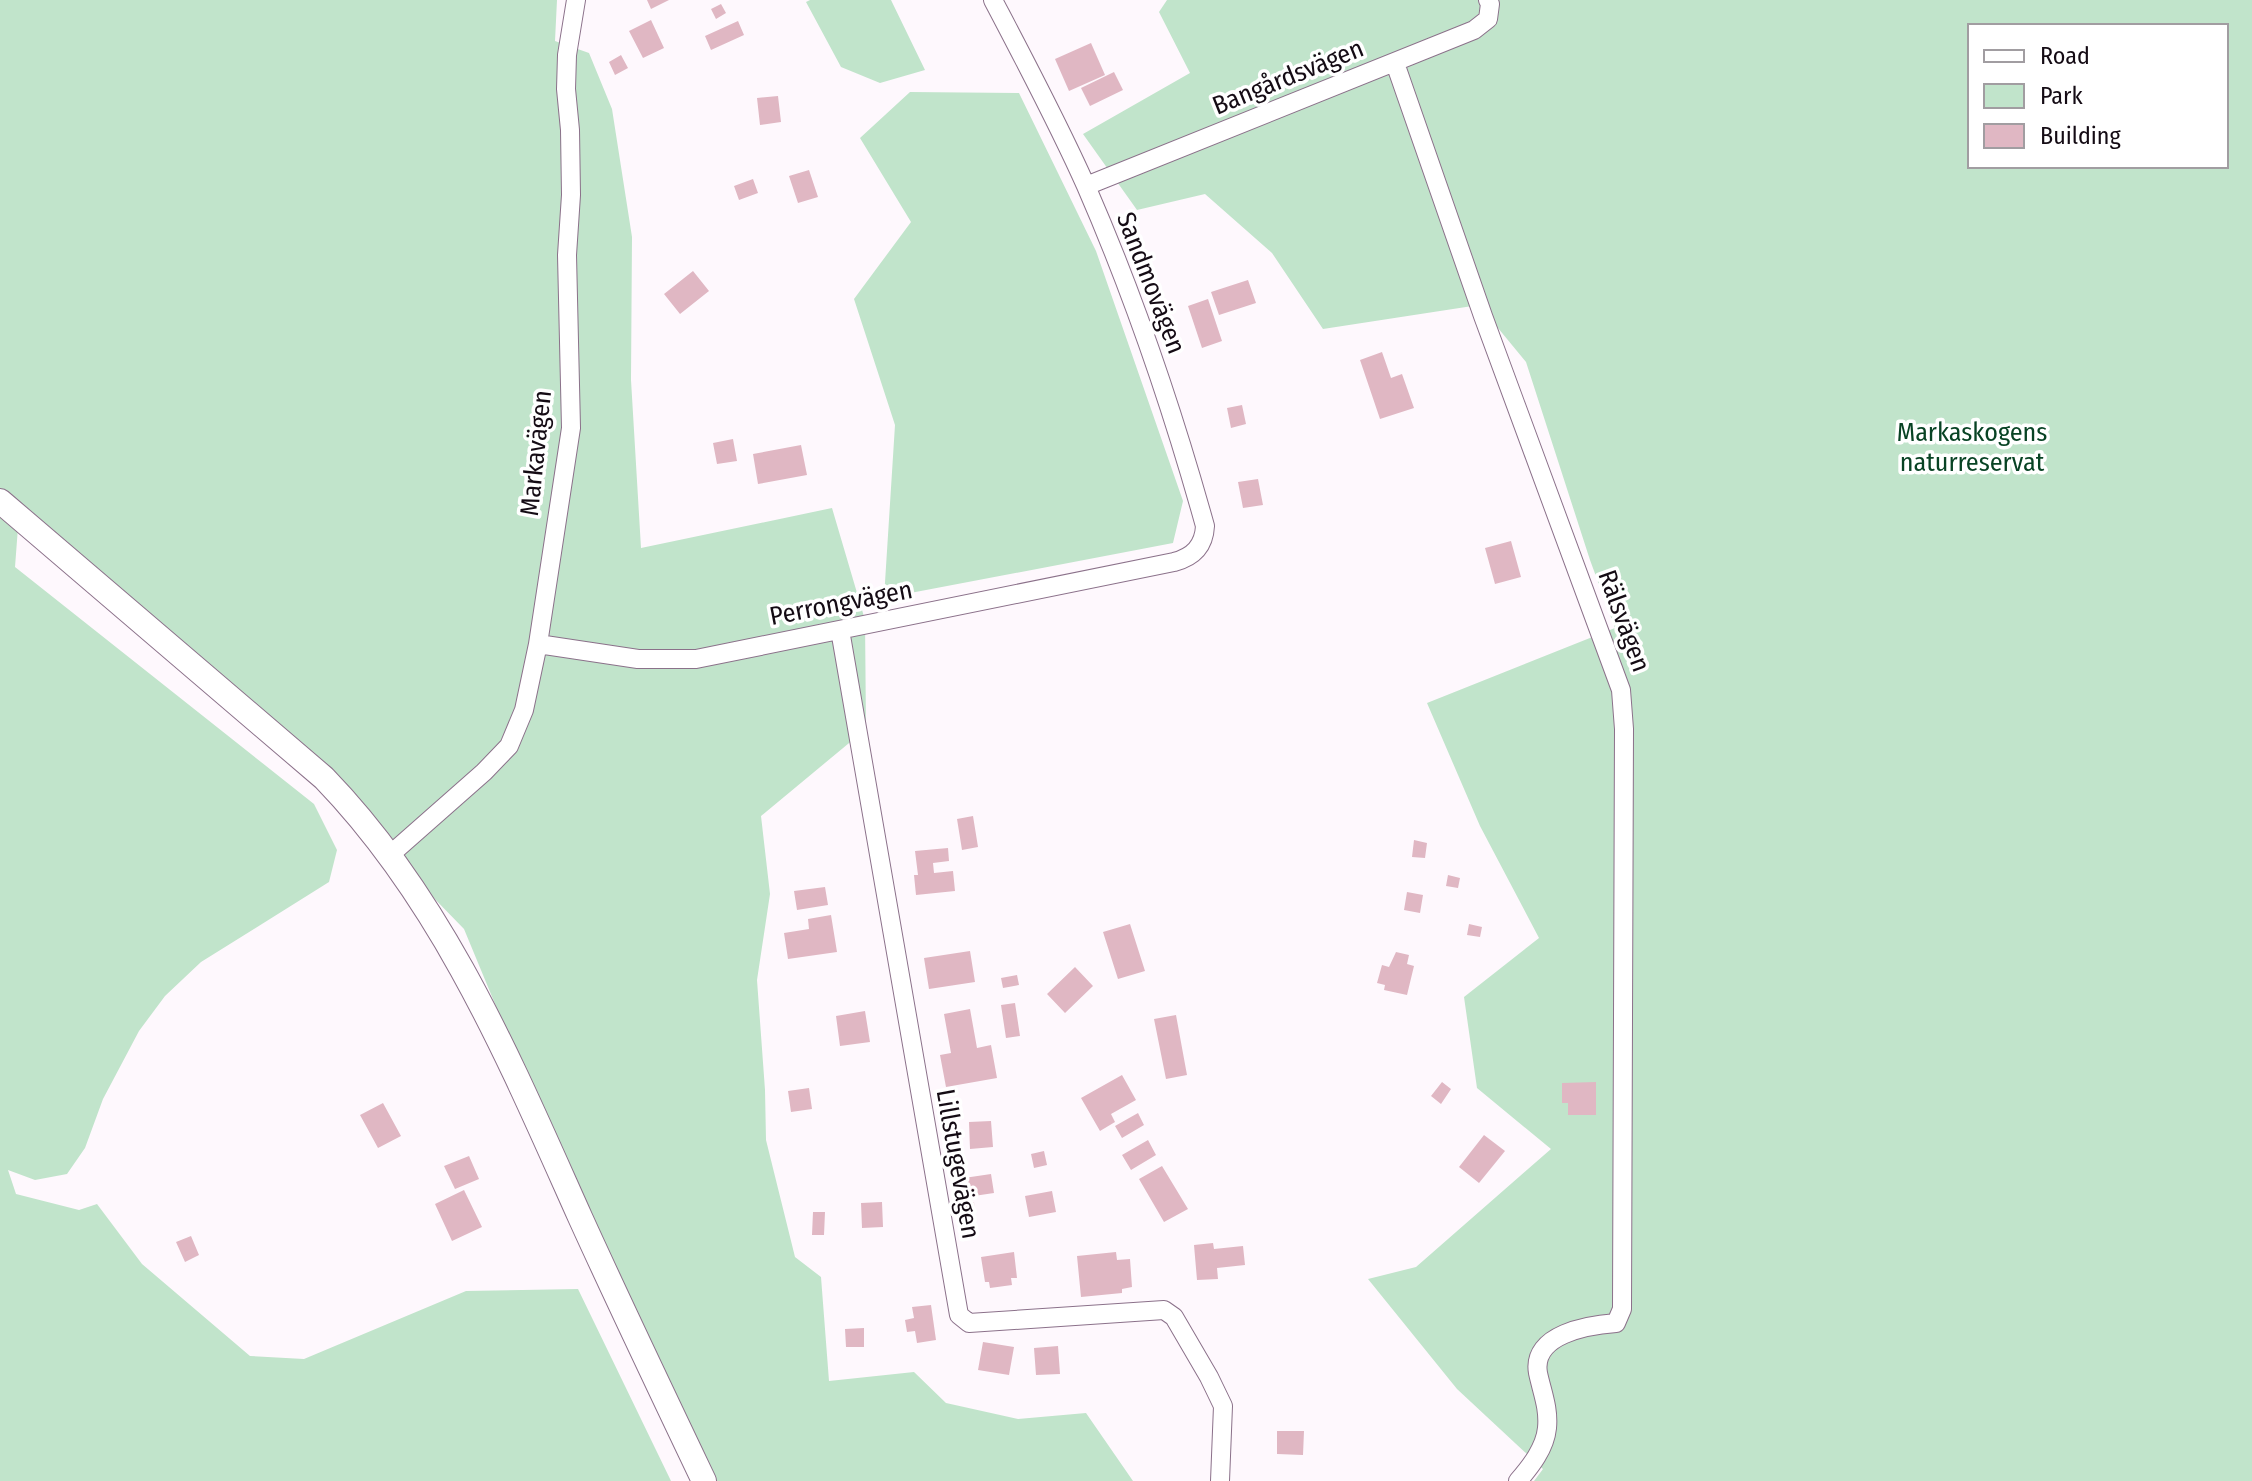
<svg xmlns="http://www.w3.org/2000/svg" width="2252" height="1481" font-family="'Fira Sans Condensed',sans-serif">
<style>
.green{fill:#c1e4cb;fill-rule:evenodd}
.building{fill:#e0b7c3}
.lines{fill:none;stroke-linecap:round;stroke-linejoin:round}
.minor-casing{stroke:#8b718a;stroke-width:20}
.tertiary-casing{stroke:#8b718a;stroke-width:26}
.minor{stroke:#fff;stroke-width:18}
.tertiary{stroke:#fff;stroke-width:24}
.labels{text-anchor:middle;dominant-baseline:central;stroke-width:7;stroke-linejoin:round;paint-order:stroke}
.street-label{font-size:26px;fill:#140b14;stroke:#fff}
.park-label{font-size:26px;fill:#084324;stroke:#fff}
</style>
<rect width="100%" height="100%" fill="#fef8fd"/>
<path class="green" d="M0 0H557L555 41 589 53 612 109 632 237 631 380 641 548 832 508 865 620 866 729 761 816 770 894 757 980 765 1090 766 1140 795 1257 821 1277 829 1381 914 1372 946 1403 1018 1419 1086 1413 1133 1481H710L553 1144 464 929 391 854 19 514 15 567 314 804 337 850 329 882 201 962 165 996 139 1031 103 1099 85 1148 67 1174 35 1180 8 1170 16 1194 79 1210 97 1204 142 1264 250 1356 304 1359 466 1291 578 1289 671 1481H0Z
M810 0H891L925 70 880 83 841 67 806 2Z
M1167 0H2252V1481H1534L1543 1469 1457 1389 1368 1279 1416 1267 1551 1149 1477 1088 1464 997 1539 938 1480 826 1427 703 1615 628 1590 560 1526 362 1479 305 1323 329 1272 253 1205 194 1137 210 1083 134 1190 73 1159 12ZM1970 26H2226V166H1970Z
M910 92 1019 93 1096 251 1183 501 1173 543 884 598 895 425 854 299 911 222 860 138Z"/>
<path class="building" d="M647 0H669L651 9Z
M721 4 726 13 716 19 711 9Z
M651 20 664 48 643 58 629 31Z
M738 21 744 35 711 50 705 36Z
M1091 43 1105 75 1069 91 1055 59Z
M621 55 628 68 615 75 609 62Z
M1114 72 1123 90 1090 106 1081 88Z
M778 96 781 122 760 125 757 98Z
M809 170 818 197 798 203 789 176Z
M753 179 758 193 739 200 734 186Z
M693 271 709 291 680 314 664 294Z
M1248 280 1256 303 1219 315 1211 292Z
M1208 299 1222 341 1202 348 1188 306Z
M1382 352 1391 378 1402 374 1414 408 1380 419 1360 360Z
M1242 405 1246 424 1231 428 1227 408Z
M733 439 737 461 717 464 713 443Z
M801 445 807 475 758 484 753 454Z
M1258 479 1263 505 1243 508 1238 482Z
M1511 541 1521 577 1495 584 1485 548Z
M973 816 978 847 962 850 957 819Z
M1414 840 1427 843 1425 858 1412 857Z
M948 848 949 861 933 863 934 873 953 871 955 891 916 895 914 875H918L915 851Z
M1448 875 1460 878 1458 888 1446 886Z
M825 887 828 905 797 910 794 891Z
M1407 892 1423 895 1420 913 1404 910Z
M831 915 837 952 788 959 784 933 809 929 808 919Z
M1130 924 1145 971 1118 979 1103 932Z
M1469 924 1482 927 1480 937 1467 935Z
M970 951 975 982 929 989 924 958Z
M1396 952 1409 955 1407 964 1414 966 1407 995 1384 990 1385 985 1377 983 1382 965 1389 967Z
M1075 967 1093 986 1065 1013 1047 994Z
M1017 975 1019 985 1003 988 1001 978Z
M1015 1003 1020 1036 1006 1038 1001 1005Z
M970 1009 977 1048 991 1045 997 1078 946 1087 940 1055 951 1053 944 1014Z
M865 1011 870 1042 840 1046 836 1016Z
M1176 1015 1187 1075 1166 1079 1154 1019Z
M1122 1075 1136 1100 1111 1114 1115 1122 1100 1131 1081 1098Z
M1442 1082 1451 1089 1441 1104 1431 1096Z
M1596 1082V1115H1568V1103H1562V1083Z
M809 1088 812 1109 791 1112 788 1091Z
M383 1103 401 1136 378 1148 360 1115Z
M1138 1113 1144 1125 1122 1138 1115 1126Z
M991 1121 993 1147 970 1149 969 1122Z
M1484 1135 1505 1151 1479 1183 1459 1167Z
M1148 1140 1156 1155 1131 1170 1122 1155Z
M1044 1151 1047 1165 1034 1168 1031 1154Z
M469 1156 479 1179 455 1189 444 1166Z
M1162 1166 1188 1209 1164 1222 1139 1179Z
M991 1174 994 1193 967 1197 964 1178Z
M464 1190 482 1227 452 1241 435 1204Z
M1052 1191 1056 1212 1029 1217 1025 1196Z
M882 1202 883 1227 862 1228 861 1203Z
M974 1202 975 1213 955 1216 954 1204Z
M813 1212H825L824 1235H812Z
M191 1236 199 1255 185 1262 176 1242Z
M1213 1243 1214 1249 1243 1246 1245 1265 1217 1268 1218 1279 1197 1280 1194 1245Z
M1014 1252 1017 1278H1011L1012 1285 990 1288 989 1282H985L981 1257Z
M1116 1252 1117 1260 1130 1259 1132 1287 1122 1289V1293L1081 1297 1077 1256Z
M931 1305 936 1340 917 1343 915 1331 907 1332 905 1320 914 1318 912 1307Z
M864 1328V1347H846L845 1329Z
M983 1342 1014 1347 1009 1375 978 1370Z
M1058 1346 1060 1374 1036 1375 1034 1348Z
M1277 1431H1304L1303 1455 1277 1454Z"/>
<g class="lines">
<defs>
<path id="minor" d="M1395 63 1483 316 1621 690 1624 729 1622 1309 1616 1323C1589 1325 1531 1334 1538 1373 1542 1392 1549 1408 1547 1428 1545 1448 1531 1466 1518 1481
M1086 186 1474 30 1488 19 1490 4 1488 0
M840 630 959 1315 969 1323 1164 1310 1174 1317 1209 1377 1223 1406 1220 1481
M538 644 638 659H696L1174 562C1193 557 1204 546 1205 526 1173 411 1134 296 1086 186 1058 123 1025 61 993 0
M391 854 484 772 509 746 524 710 538 644 571 428 567 255 571 195 570 130 566 89 567 55 576 0"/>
<path id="tertiary" d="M0 501 324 778C444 902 510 1061 580 1217 620 1305 662 1393 704 1481"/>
</defs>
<use href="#minor" class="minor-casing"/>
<use href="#tertiary" class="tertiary-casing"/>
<use href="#minor" class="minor"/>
<use href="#tertiary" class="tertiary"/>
</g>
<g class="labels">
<g class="street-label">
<text transform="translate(1288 77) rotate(-22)">Bangårdsvägen</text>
<text transform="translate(1151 283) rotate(69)">Sandmovägen</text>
<text transform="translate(536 453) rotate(-84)">Markavägen</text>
<text transform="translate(841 603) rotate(-11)">Perrongvägen</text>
<text transform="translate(1624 621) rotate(70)">Rälsvägen</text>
<text transform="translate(958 1164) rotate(80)">Lillstugevägen</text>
</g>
<g class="park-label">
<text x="1972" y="432">Markaskogens<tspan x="1972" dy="30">naturreservat</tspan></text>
</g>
</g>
<rect x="1968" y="24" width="260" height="144" fill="#ffffff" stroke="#a19da1" stroke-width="2"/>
<rect x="1984" y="50" width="40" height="12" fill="#ffffff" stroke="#a19da1" stroke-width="2"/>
<text x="2040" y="64" font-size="24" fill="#140b14">Road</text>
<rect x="1984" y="84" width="40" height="24" fill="#c1e4cb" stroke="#a19da1" stroke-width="2"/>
<text x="2040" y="104" font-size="24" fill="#140b14">Park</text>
<rect x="1984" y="124" width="40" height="24" fill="#e0b7c3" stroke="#a19da1" stroke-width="2"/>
<text x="2040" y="144" font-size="24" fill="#140b14">Building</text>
</svg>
